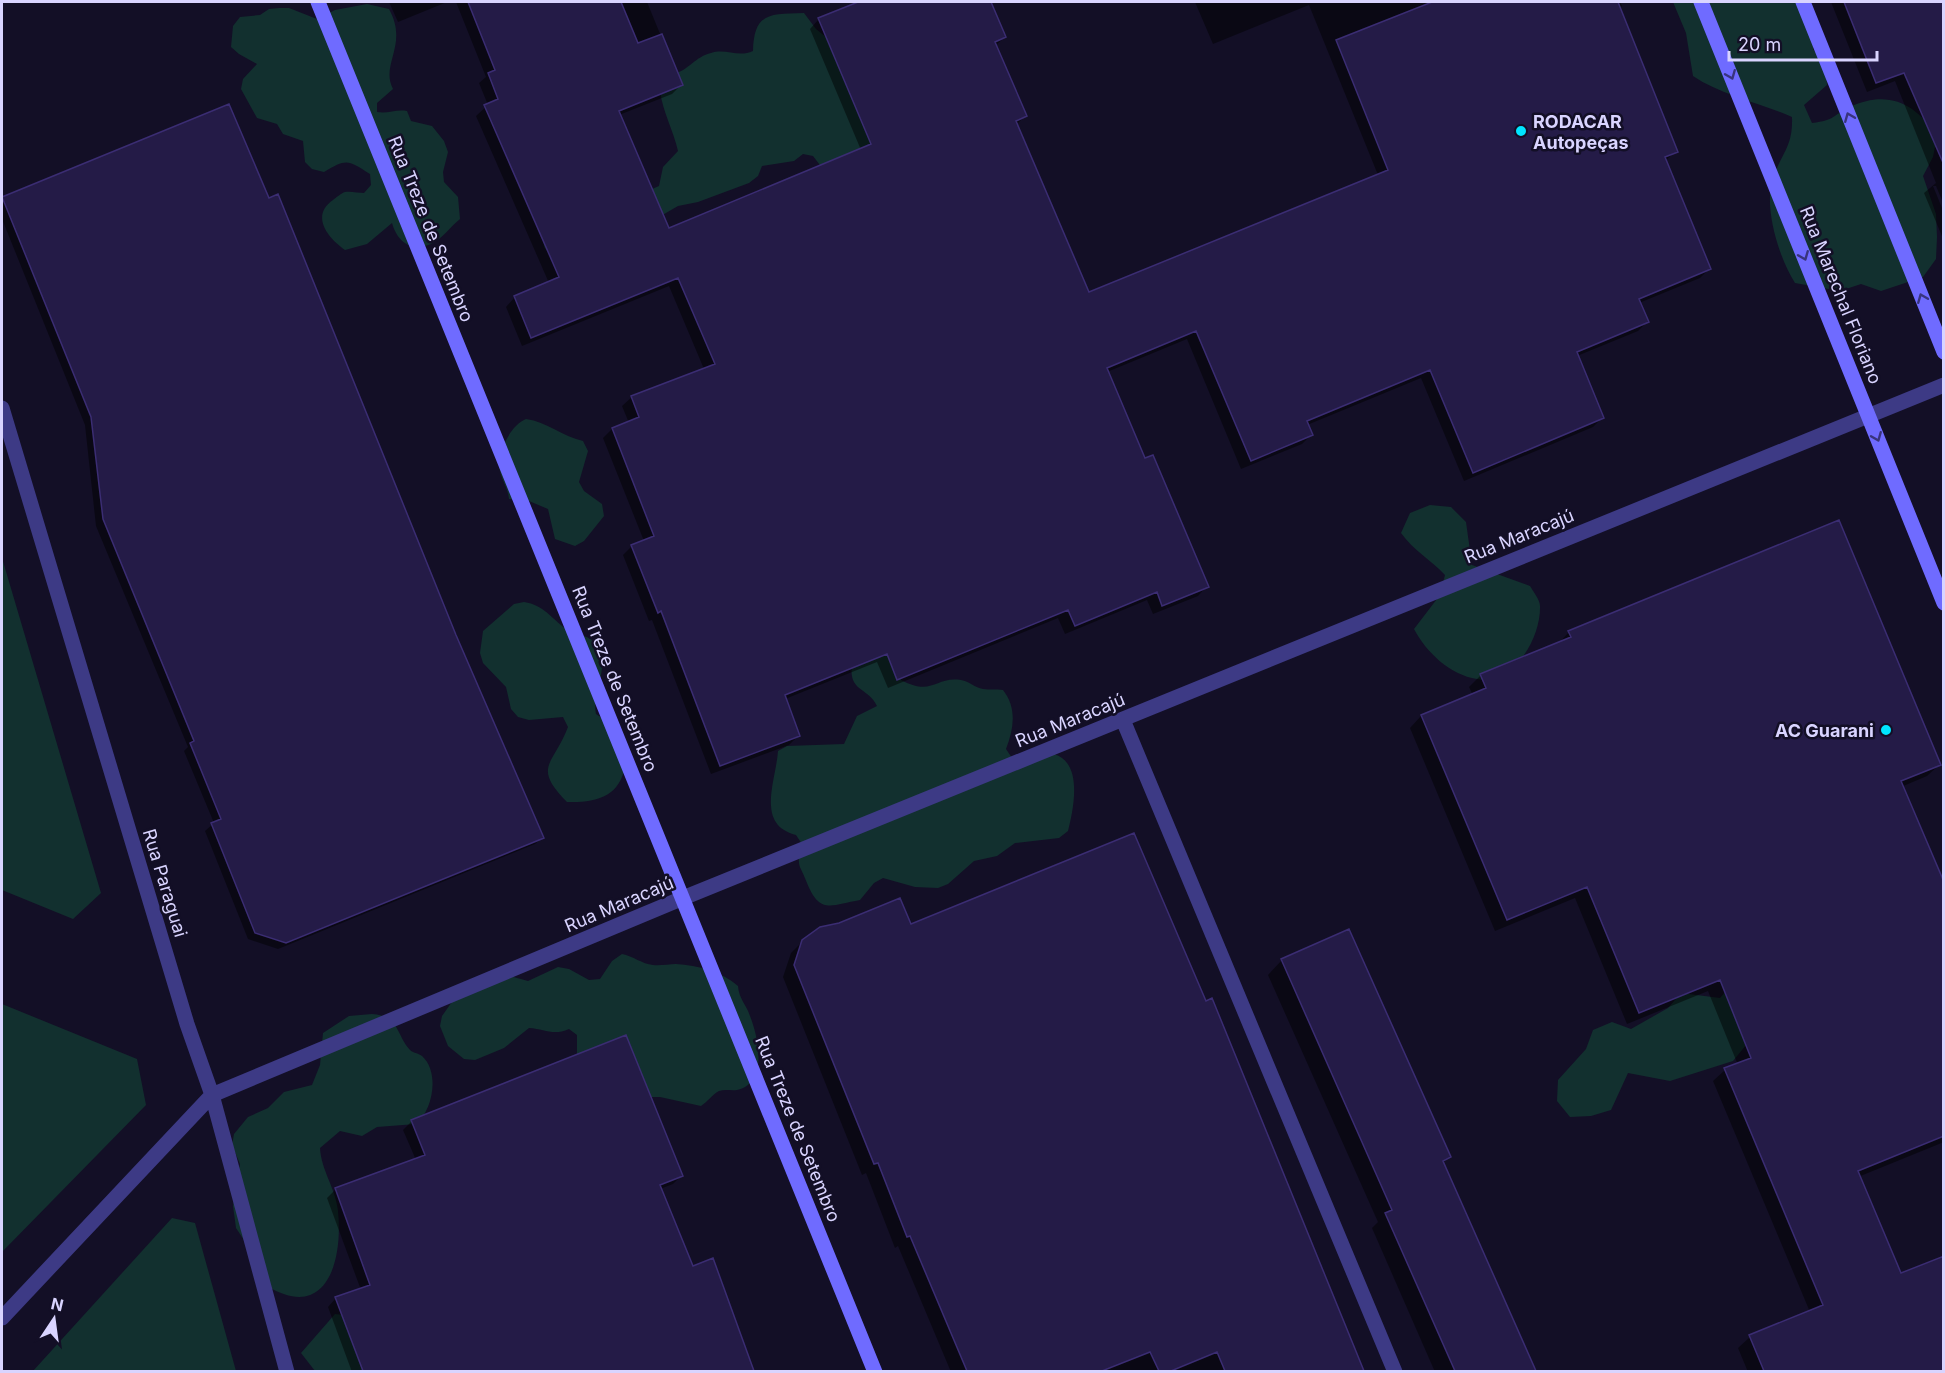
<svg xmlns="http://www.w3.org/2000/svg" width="1945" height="1373" font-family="Inter,sans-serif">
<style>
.green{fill:#12302f}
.shadow{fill:#0007}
.building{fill:#241b47;stroke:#3b2d73;stroke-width:1.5}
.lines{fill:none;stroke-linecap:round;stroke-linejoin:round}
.minor{stroke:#3d3a85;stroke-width:15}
.secondary{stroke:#6f6bff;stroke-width:15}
.oneway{stroke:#38347d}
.poi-dot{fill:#00e5ff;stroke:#130f26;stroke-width:2}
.labels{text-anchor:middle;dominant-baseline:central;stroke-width:5;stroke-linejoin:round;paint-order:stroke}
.poi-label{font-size:18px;font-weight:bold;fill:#d9d4ff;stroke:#130f26;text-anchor:start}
.street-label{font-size:18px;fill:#d9d4ff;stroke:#130f26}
</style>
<rect width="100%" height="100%" fill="#130f26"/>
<path class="green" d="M1673 2H1810L1820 30 1813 49 1826 64 1827 85 1804 105 1812 123C1836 120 1831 116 1850 107 1888 89 1917 104 1937 137L1933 157 1923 176 1936 214 1937 237 1936 259 1923 277 1881 291 1861 284 1840 291 1795 283C1779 258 1763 207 1773 178 1782 152 1793 147 1792 117 1760 103 1721 95 1693 76L1686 33Z
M367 4 389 9C409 45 380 64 393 89L377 103V112C388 114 396 109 407 111L411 121 432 126 444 141 448 152 443 172 444 182 458 197 460 219C451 226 441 240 431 244 411 253 397 241 392 223L367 244 345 250C328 238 310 216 333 200 336 198 341 193 345 192 350 191 359 193 364 193L371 185 370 174C348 160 347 158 324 172L312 169 305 162 303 141 283 134 277 124 257 118 241 89 243 79 257 64 239 54 231 47 233 26 240 17 260 15 269 9 279 8H289L317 19 335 10Z
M804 13 816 29 832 42 880 161 826 173 813 156 803 154 794 161 762 166 758 176 749 183 698 202 678 206 659 217 550 255 544 247 543 236 659 186 663 167 678 151C673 129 663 113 660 91L673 74C688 71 696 56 711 53 726 48 738 58 753 51 754 12 770 14 804 13Z
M526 419C547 422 562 436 583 441L588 451 579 482 584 491 602 504 604 516 584 541 575 546 555 539 548 509 529 501 509 499C508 488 502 481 500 471 496 455 510 425 526 419Z
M1430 505 1451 507 1466 522 1472 565 1530 586C1533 591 1540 600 1540 606 1541 638 1514 685 1477 679 1450 675 1426 652 1414 629L1440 595 1445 575C1430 559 1414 551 1401 533L1410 513Z
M2 558 101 893 73 919 2 890Z
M524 602C544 605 551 618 566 629 575 635 587 634 595 643 613 664 591 691 596 714L605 720 625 766C620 797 595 803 567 802 532 766 553 766 568 727L563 717 529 720 518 717 511 709 506 687 483 663 480 653 483 631 514 604Z
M881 640 902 670 901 680C933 697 935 676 961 680 969 681 975 688 983 689 989 690 996 689 1003 690 1017 708 1014 728 1006 749L1012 758C1024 756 1043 751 1054 754 1084 763 1073 811 1068 831L1059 838 1015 843 997 856 974 861 948 884 938 888 915 887 883 878 874 883 860 900C831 905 820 915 807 883 799 862 796 868 802 844L796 835C755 825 776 781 778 751L787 746 844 744 857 716 877 706C868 687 848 692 852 664Z
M622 954C633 956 642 964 653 965 660 966 669 964 676 964 698 965 722 972 738 986 739 999 746 1004 750 1016 758 1036 769 1083 737 1090 731 1091 725 1089 719 1091 713 1094 707 1102 701 1106L660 1097H641L577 1055V1035L569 1029C553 1036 545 1029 529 1028L504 1048 475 1060 464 1059 448 1046 440 1026 442 1016 461 989 506 975 528 981 558 967 569 969 589 980 600 979 612 961Z
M1733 983 1760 1028 1733 1061 1670 1081 1628 1073 1611 1110 1591 1116 1570 1117 1557 1101 1558 1080 1586 1049 1593 1030 1612 1022 1631 1029 1668 1008 1681 993 1720 998Z
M2 1004 137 1059 146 1105 2 1252Z
M372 1014C400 1016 395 1033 410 1050 413 1053 418 1053 422 1056 440 1072 433 1110 416 1124L377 1127 362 1136 340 1131 320 1148C321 1170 336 1189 338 1211 343 1258 328 1323 267 1286L254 1255 236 1228 233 1206 240 1164 232 1145 234 1134 248 1117 268 1108 284 1092 312 1085 320 1065 323 1033 349 1016Z
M172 1218 195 1223 236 1371H33Z
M335 1314 377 1319 396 1347 381 1371H315L301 1353Z"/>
<path class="shadow" d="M389 2H447L398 22Z
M456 2H647L681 85 672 94 619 115 668 230 861 150 810 29 819 19 862 2H990L1005 37 995 46 1026 115 1016 125 1088 294 1378 175 1309 5 1213 44 1195 2H1620L1622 6 1619 9 1676 151 1665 161 1709 269 1700 278 1639 303 1647 322 1638 331 1577 356 1602 418 1593 427 1464 481 1421 378 1307 425 1311 435 1302 444 1241 469 1187 339 1107 372 1144 460 1207 586 1198 596 1153 614 1147 600 1065 634 1058 618 888 688 877 662 785 699 799 735 789 745 711 774 652 620 649 621 623 555 632 546 644 541 603 438 612 429 629 423 622 406 632 397 704 369 669 286 522 346 506 307 515 297 549 283 476 116 488 105 479 83 486 77Z
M1831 2H1944V205L1936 186H1933L1944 213V241L1924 193 1936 183 1895 81 1867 92Z
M3 199 455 636 542 838 535 844 278 949 248 939 205 831 214 823 184 751 188 747 96 526 85 425 2 219Z
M1569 632 1939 765 1927 776 1901 787 1944 886V1142L1858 1177 1900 1275 1944 1258V1372H1748L1738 1348 1750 1337 1810 1312 1713 1081 1725 1070 1738 1065 1708 991 1627 1024 1575 898 1495 931 1410 728 1421 716 1473 695 1469 687 1481 675 1557 645Z
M910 925 1309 1245 1363 1372H951L898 1246 895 1248 866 1173 862 1175 783 977 791 953 803 941Z
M1282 960 1449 1157 1443 1163 1535 1372H1435L1372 1228 1378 1222 1268 975Z
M412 1121 681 1176 673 1184 660 1189 692 1268 713 1260 752 1372H352L328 1307 336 1298 361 1290 327 1198 336 1189 416 1160 403 1130Z"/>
<path class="building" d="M468 2H621L638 43 662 34 683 85 619 111 669 228 871 144 818 18 858 2H991L1006 37 995 42 1027 116 1016 121 1089 292 1388 170 1336 40 1432 2H1618L1678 152 1665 157 1711 269 1639 299 1649 322 1577 352 1604 418 1473 473 1430 370 1307 421 1313 435 1251 461 1196 331 1107 368 1145 458 1153 455 1209 587 1162 606 1157 592 1075 626 1068 610 897 680 887 654 785 695 800 736 720 766 661 611 658 613 631 545 654 536 612 428 639 417 631 396 715 364 678 278 531 338 514 296 559 277 484 105 498 99 488 73 495 70Z
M1844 2H1944V165L1904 73 1876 83Z
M229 104 269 198 278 194 456 635 544 838 286 943 255 933 211 823 221 819 190 743 194 741 103 519 91 417 2 197Z
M1839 520 1941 765 1901 781 1944 882V1136L1858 1171 1901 1273 1944 1256V1371H1764L1749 1335 1823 1305 1724 1068 1751 1058 1720 980 1639 1013 1587 887 1507 920 1421 715 1486 688 1480 674 1571 637 1568 631Z
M1134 833 1206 1001 1212 998 1364 1371H1225L1217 1352 1171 1371H1159L1150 1352 1102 1371H967L910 1236 907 1237 878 1163 874 1164 794 965 802 940 820 927 839 923 900 898 911 924Z
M1349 929 1451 1157 1443 1161 1536 1371H1455L1385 1213 1392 1210 1281 959Z
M626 1035 683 1176 660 1185 693 1266 713 1258 754 1371H363L335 1297 370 1285 335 1188 425 1155 411 1120Z"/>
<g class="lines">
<path class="minor" d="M2 408 187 1024 212 1095 287 1372
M1123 720 1395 1372
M2 1318 212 1095 683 898 1944 385"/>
<path class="secondary" d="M318 2 875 1372
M1701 2 1944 603
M1803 2 1944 352"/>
</g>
<defs><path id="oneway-chevron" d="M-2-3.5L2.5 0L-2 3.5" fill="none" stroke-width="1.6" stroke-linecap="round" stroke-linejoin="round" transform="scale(1.5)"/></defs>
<g class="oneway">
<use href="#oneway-chevron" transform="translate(1731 75) rotate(68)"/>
<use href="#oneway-chevron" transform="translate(1849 117) rotate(-112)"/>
<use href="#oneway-chevron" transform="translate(1804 256) rotate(68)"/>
<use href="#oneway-chevron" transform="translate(1922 298) rotate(-112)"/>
<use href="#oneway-chevron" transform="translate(1877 437) rotate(68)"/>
</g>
<g class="poi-dot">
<circle cx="1521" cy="131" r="6"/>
<circle cx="1886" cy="730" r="6"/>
</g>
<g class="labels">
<g class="poi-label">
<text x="1533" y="121">RODACAR<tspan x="1533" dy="21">Autopeças</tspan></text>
<text x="1874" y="730" text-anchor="end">AC Guarani</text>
</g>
<g class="street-label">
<text transform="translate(431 229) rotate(68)">Rua Treze de Setembro</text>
<text transform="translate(1841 295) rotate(68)">Rua Marechal Floriano</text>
<text transform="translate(1519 536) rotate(-22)">Rua Maracajú</text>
<text transform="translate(615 679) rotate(68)">Rua Treze de Setembro</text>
<text transform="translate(1070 720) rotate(-22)">Rua Maracajú</text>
<text transform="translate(165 883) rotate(73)">Rua Paraguai</text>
<text transform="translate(619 904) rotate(-23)">Rua Maracajú</text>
<text transform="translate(798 1129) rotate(68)">Rua Treze de Setembro</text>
</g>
</g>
<rect width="1945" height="1373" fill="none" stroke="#d9d4ff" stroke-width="6"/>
<g transform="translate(54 1319) rotate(13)" stroke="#130f26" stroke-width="4.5" paint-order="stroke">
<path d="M0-4.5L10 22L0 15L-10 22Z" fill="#d9d4ff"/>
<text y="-9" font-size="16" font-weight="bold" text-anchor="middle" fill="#d9d4ff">N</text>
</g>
<path d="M1729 51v9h148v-9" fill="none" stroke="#d9d4ff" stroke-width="3"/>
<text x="1738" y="51" font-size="18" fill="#d9d4ff" stroke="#130f26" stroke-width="4.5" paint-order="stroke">20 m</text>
</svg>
